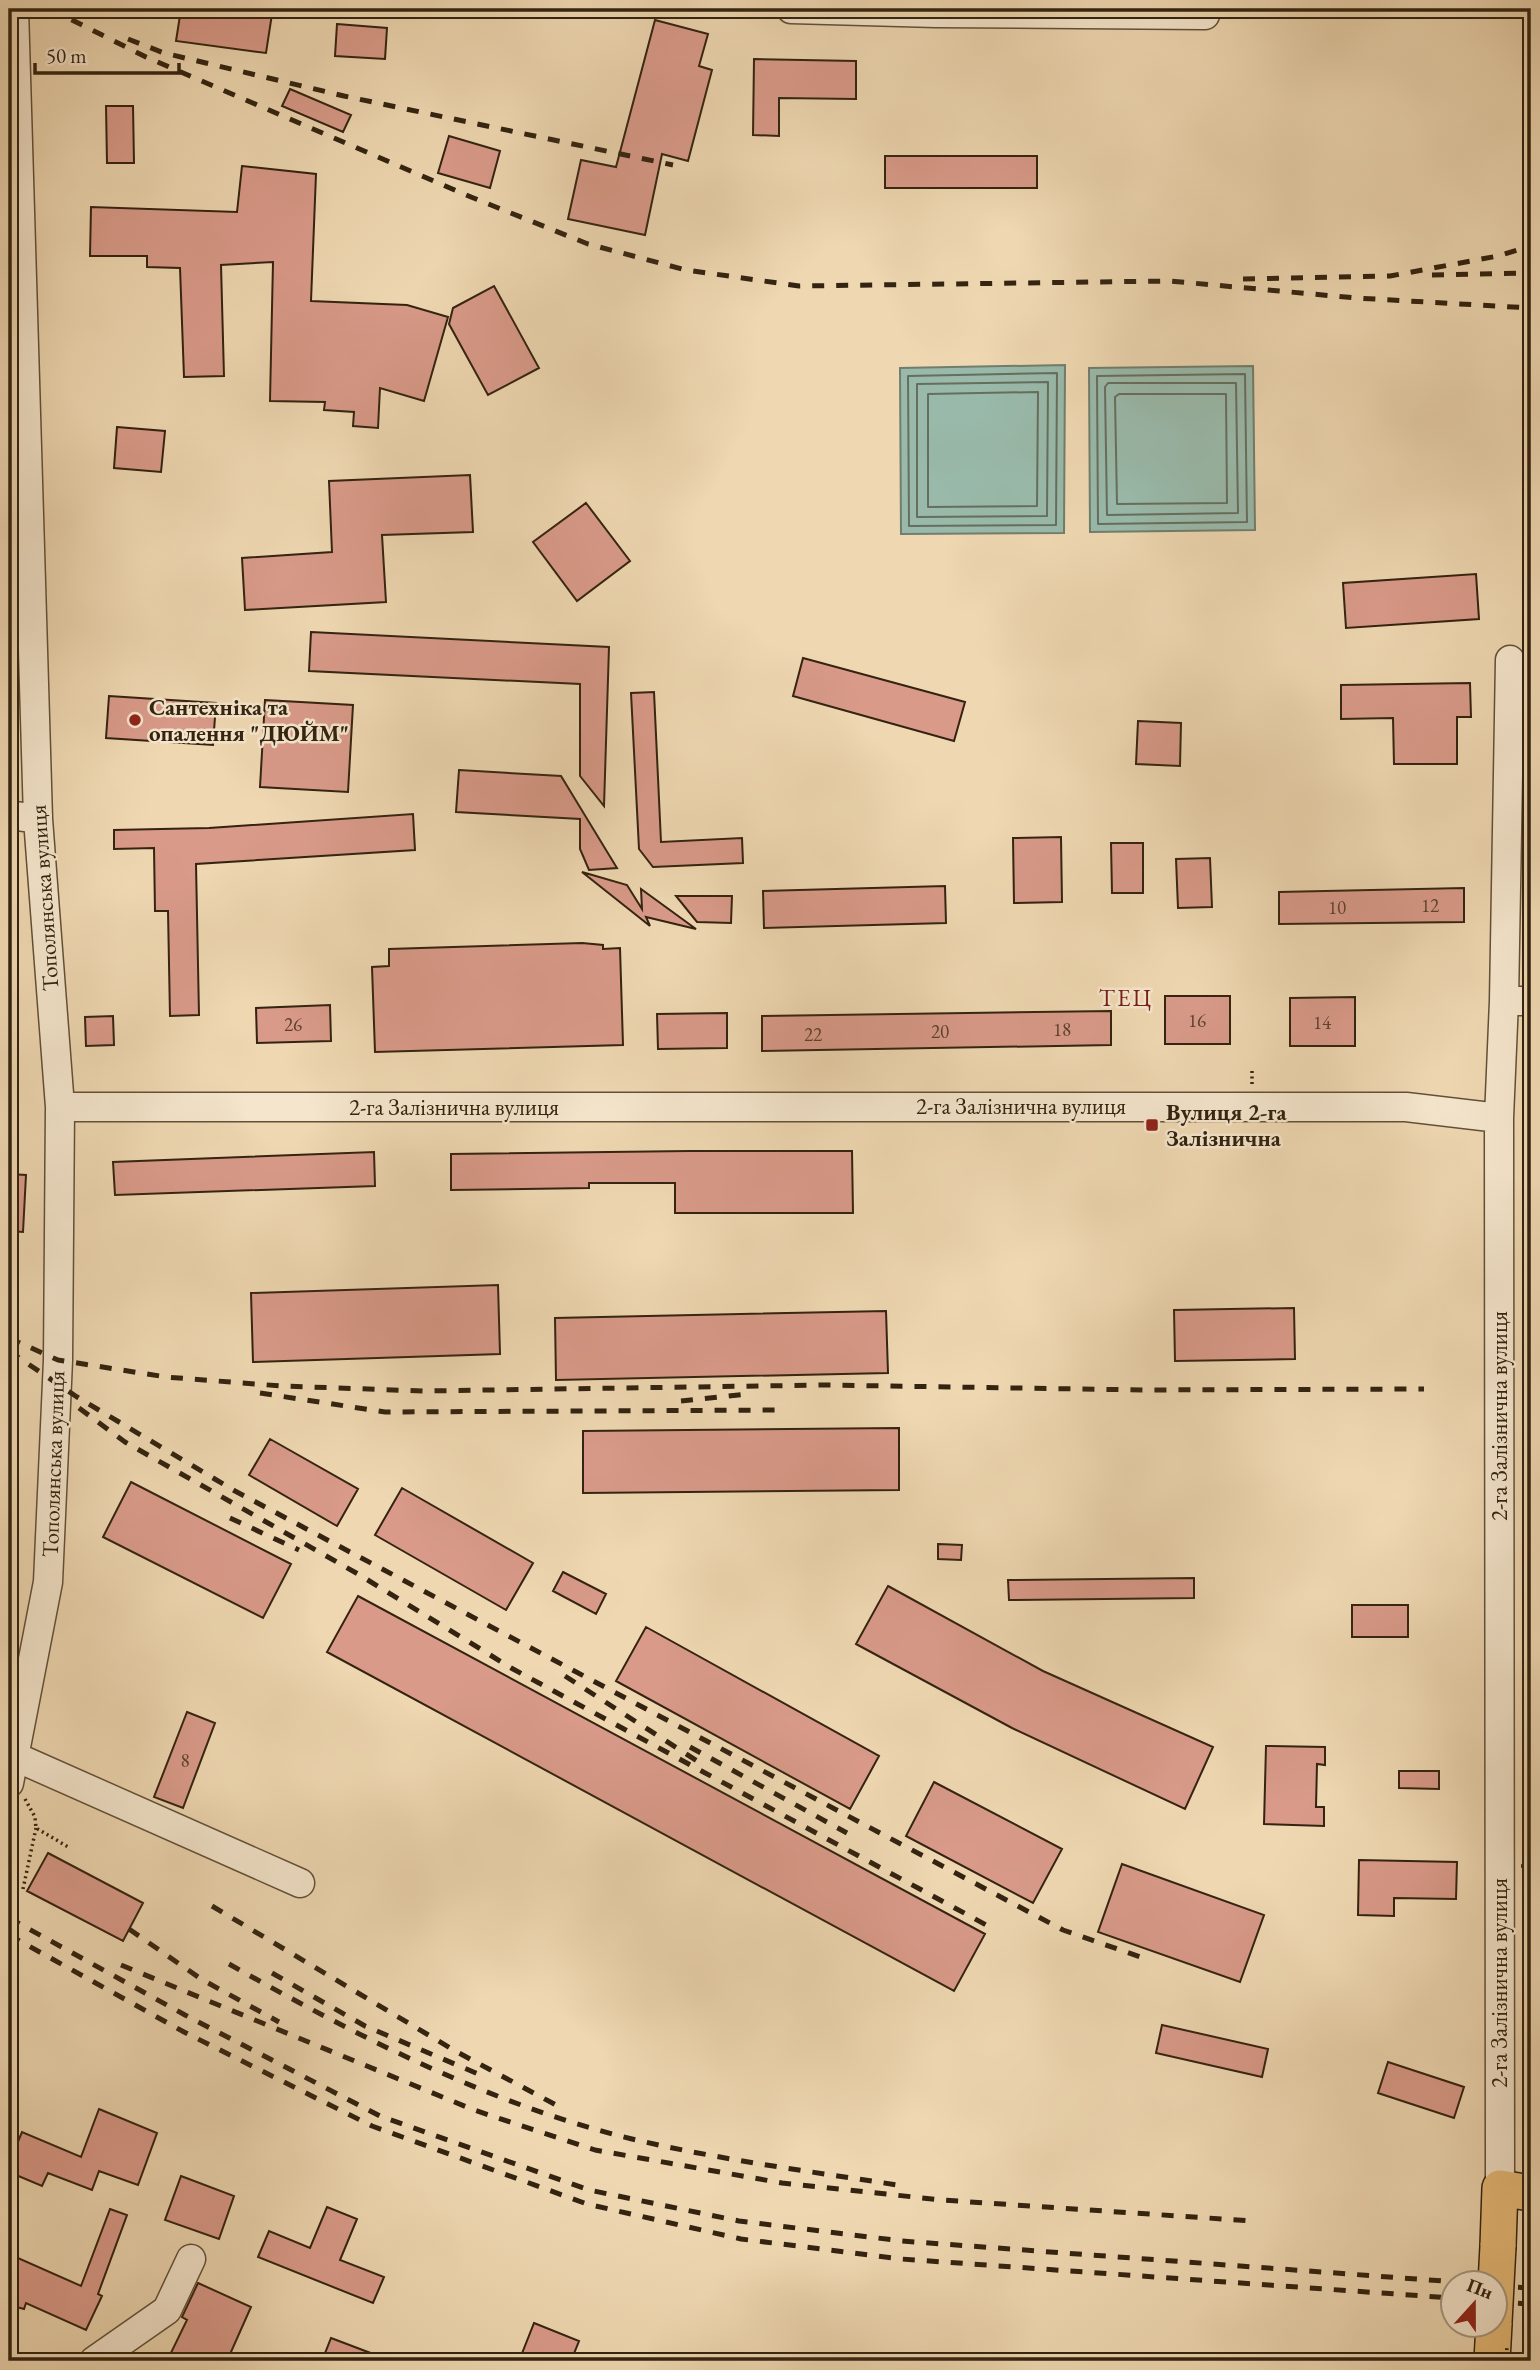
<svg xmlns="http://www.w3.org/2000/svg" width="1540" height="2370" font-family="'EB Garamond',serif">
<style>
.green{fill:#b9be8b;stroke:#76704e;stroke-width:2}
.water{fill:#99baab;stroke:#707e6d;stroke-width:2}
.lines{fill:none;stroke-linecap:round;stroke-linejoin:round}
.shore{stroke:#666e5e;stroke-width:2}
.building{fill:#d99a89;stroke:#332310;stroke-width:2}
.minor-casing{stroke:#625038;stroke-width:31}
.major-casing{stroke:#332310;stroke-width:38}
.path{stroke:#332310;stroke-width:3.5;stroke-dasharray:2 3.5;stroke-linecap:butt}
.minor{stroke:#f4e5cc;stroke-width:28}
.major{stroke:#e7bc78;stroke-width:35}
.rail{stroke:#332310;stroke-width:5;stroke-dasharray:12 12;stroke-linecap:butt}
.major-bridge-casing{stroke:#332310;stroke-width:38;stroke-linecap:butt}
.path-bridge{stroke:#332310;stroke-width:3.5;stroke-dasharray:2 3.5;stroke-linecap:butt}
.major-bridge{stroke:#e7bc78;stroke-width:35}
.poi-dot{fill:#8f2418;stroke:#f4e5cc;stroke-width:2.5}
.labels{text-anchor:middle;dominant-baseline:central;stroke-width:5;stroke-linejoin:round;paint-order:stroke}
.number-label{font-size:19px;fill:#5c412e}
.poi-label{font-size:23px;font-weight:bold;fill:#332310;stroke:#f4e5cc;text-anchor:start}
.street-label{font-size:23px;fill:#332310;stroke:#f4e5cc}
.neighbourhood-label{font-size:24px;letter-spacing:2px;fill:#7a1f14;stroke:#f4e5cc}
</style>
<rect width="100%" height="100%" fill="#eed7b1"/>
<filter id="stains"><feTurbulence type="fractalNoise" baseFrequency=".00286" numOctaves="4"/><feColorMatrix values="0 0 0 0 .2 0 0 0 0 .09 0 0 0 0 .02 0 0 0 .5 -.17"/></filter>
<radialGradient id="worn" r=".72"><stop offset=".6" stop-color="#630" stop-opacity="0"/><stop offset="1" stop-color="#630" stop-opacity=".3"/></radialGradient>
<path class="green" d="M1531 1724V2133L1526 2099Z"/>
<path class="water" d="M1065 365 1064 533 901 534 900 368Z
M1253 366 1255 530 1090 532 1089 368Z"/>
<g class="lines">
<path class="shore" d="M1057 373 1056 525 909 526 908 376Z
M1245 374 1247 522 1098 524 1097 376Z
M1048 382 1047 516 917 517V384Z
M1108 383H1236L1238 513 1107 515 1105 387Z
M1038 392 1037 506 928 507V394Z
M1119 394H1226L1227 503 1117 504 1115 397Z"/>
</g>
<path class="building" d="M181 9H231L272 14 266 53 176 41Z
M655 20 708 34 699 66 712 70 688 161 662 154 645 235 568 219 581 160 616 167Z
M337 24 387 28 385 59 335 56Z
M754 59 856 61V99L779 98V136L753 135Z
M290 89 351 115 343 132 282 106Z
M106 106H133L134 163H107Z
M449 136 500 151 490 188 438 173Z
M885 156H1037V188H885Z
M242 166 316 174 311 301 407 305 448 317 424 401 380 388 378 428 353 426 354 412 324 410 325 402 270 401 273 262 221 265 224 376 184 377 180 268 147 267V256H90L91 207 237 212Z
M494 286 539 368 488 395 449 324 453 308Z
M117 427 165 431 161 472 114 468Z
M470 475 473 532 382 535 386 602 245 610 242 558 332 552 329 481Z
M586 503 630 561 577 601 533 542Z
M1476 574 1479 619 1346 628 1343 583Z
M311 632 609 647 604 806 580 776V684L309 671Z
M803 658 965 702 954 741 793 696Z
M1470 683 1471 717H1457V764H1394L1393 718 1341 719V685Z
M654 692 661 842 742 838 743 863 653 867 639 849 631 693Z
M109 696 216 703 213 745 106 738Z
M265 700 353 705 348 792 260 787Z
M1138 721 1181 723 1180 766 1136 764Z
M459 770 561 776 617 868 589 870 580 849V819L456 812Z
M413 814 415 850 196 864 199 1015 170 1016 168 911H155L154 848 114 849V830L209 828Z
M1061 837 1062 902 1014 903 1013 838Z
M1111 843H1143V893H1112Z
M1210 858 1212 907 1178 908 1176 859Z
M582 872 627 885 642 909 641 889 696 929 646 917 650 926Z
M945 886 946 923 764 928 763 891Z
M1464 888V922L1279 924V892Z
M676 896H732L731 923 697 922Z
M582 943 603 945V949L620 948 623 1045 375 1052 372 967 389 966V949Z
M1165 996H1230V1044H1165Z
M1355 997V1046H1290V998Z
M330 1005 331 1041 257 1043 256 1008Z
M1111 1011V1045L762 1051V1016Z
M727 1013V1048L658 1049 657 1014Z
M113 1016 114 1045 86 1046 85 1017Z
M689 1151H852L853 1213H675V1183H589V1188L451 1190V1154Z
M374 1152 375 1186 115 1195 113 1162Z
M9 1174 26 1175 23 1232 9 1231Z
M498 1285 500 1354 253 1362 251 1293Z
M1294 1308 1295 1359 1175 1361 1174 1310Z
M886 1311 888 1373 556 1380 555 1318Z
M899 1428V1490L583 1493V1431Z
M270 1439 358 1489 337 1526 249 1475Z
M131 1482 291 1564 263 1618 103 1537Z
M402 1488 533 1563 506 1610 375 1535Z
M938 1544 962 1545 961 1560 938 1559Z
M563 1572 606 1594 596 1614 553 1591Z
M1194 1578V1598L1009 1600 1008 1580Z
M888 1586 1043 1671 1213 1747 1185 1809 1012 1728 856 1644Z
M358 1596 985 1934 954 1991 327 1652Z
M1352 1605H1408V1637H1352Z
M646 1627 879 1756 850 1809 616 1681Z
M187 1712 215 1723 183 1808 154 1797Z
M1266 1746 1325 1747V1765L1317 1764 1316 1807H1324V1826L1264 1824Z
M1399 1771H1439V1789L1399 1788Z
M934 1782 1062 1849 1033 1903 906 1836Z
M48 1853 143 1903 123 1941 27 1891Z
M1359 1860 1457 1862 1456 1899 1394 1898V1916L1358 1915Z
M1122 1864 1264 1915 1240 1982 1098 1932Z
M1162 2025 1268 2049 1262 2077 1156 2053Z
M1388 2062 1464 2087 1454 2118 1378 2093Z
M99 2109 157 2133 138 2185 99 2171 92 2190 48 2173 42 2186 9 2172V2163L22 2132 81 2157Z
M181 2176 234 2196 219 2239 165 2220Z
M327 2207 357 2219 340 2260 384 2277 373 2303 258 2257 269 2231 310 2248Z
M110 2209 127 2215 98 2294 102 2296 86 2330 26 2303 24 2309 9 2305V2254L81 2286Z
M198 2283 251 2307 227 2361H167L187 2320 182 2317Z
M534 2323 579 2341 571 2361H519Z
M331 2338 389 2360 388 2361H322Z"/>
<g class="lines">
<defs>
<path id="minor" d="M791 9 936 13 1205 15V9
M9 815 38 819
M1504 1001 1510 660
M60 1107H1406L1499 1118 1500 2188
M1499 1118 1504 1001H1531
M9 1754 300 1883
M9 1783 48 1582 58 1360 60 1107 38 819 14 9
M94 2361 167 2310 191 2259"/>
<path id="major" d="M1498 2246 1500 2188 1531 2193
M1492 2361 1494 2324"/>
</defs>
<use href="#minor" class="minor-casing"/>
<use href="#major" class="major-casing"/>
<path class="path" d="M1252 1084V1068
M25 1799 35 1817 36 1828 70 1848
M1521 1866H1531
M23 1889 36 1828
M1524 2142 1531 2154"/>
<use href="#minor" class="minor"/>
<use href="#major" class="major"/>
<path class="rail" d="M50 9 146 57 471 197 588 244 686 270 799 286 1170 281 1356 298 1531 308
M128 39 164 53 344 96 673 165
M1432 275 1531 273
M1243 279 1390 276 1498 256 1531 246
M9 1338 58 1360 166 1377 281 1386 423 1391 825 1385 1143 1390 1424 1389
M9 1351 77 1397 235 1491 1063 1930 1149 1960
M260 1393 385 1412 782 1410
M681 1401 747 1394
M79 1408 125 1442 358 1574 513 1669 990 1927
M230 1518 299 1550
M565 1676 697 1761
M690 1747 847 1833
M212 1906 457 2052 558 2106
M9 1918 185 2015 380 2116 589 2190 739 2221 902 2241 1457 2282
M129 1929 201 1979 279 2022
M9 1935 184 2032 372 2126 587 2204 741 2239 901 2259 1452 2298
M229 1964C357 2036 489 2104 632 2139 721 2160 814 2172 904 2186
M121 1965 474 2110 595 2150 782 2183 942 2200 1252 2221
M272 1973 365 2026 483 2076
M1494 2286 1531 2288
M1494 2302 1531 2304"/>
<defs>
<path id="major-bridge" d="M1494 2322 1498 2246"/>
</defs>
<use href="#major-bridge" class="major-bridge-casing"/>
<path class="path-bridge" d="M1506 2361 1507 2346"/>
<use href="#major-bridge" class="major-bridge"/>
</g>
<g class="poi-dot">
<circle cx="135" cy="720" r="7"/>
<rect x="1145" y="1118" width="14" height="14" rx="3.5"/>
</g>
<g class="labels">
<g class="number-label">
<text x="1430" y="905">12</text>
<text x="1337" y="907">10</text>
<text x="1197" y="1020">16</text>
<text x="1322" y="1022">14</text>
<text x="293" y="1024">26</text>
<text x="1062" y="1029">18</text>
<text x="940" y="1031">20</text>
<text x="813" y="1034">22</text>
<text x="185" y="1760">8</text>
</g>
<g class="poi-label">
<text x="149" y="707">Сантехніка та<tspan x="149" dy="26">опалення "ДЮЙМ"</tspan></text>
<text x="1166" y="1112">Вулиця 2-га<tspan x="1166" dy="26">Залізнична</tspan></text>
</g>
<g class="street-label">
<text transform="translate(44 898) rotate(-94)">Тополянська вулиця</text>
<text x="1021" y="1106">2-га Залізнична вулиця</text>
<text x="454" y="1107">2-га Залізнична вулиця</text>
<text transform="translate(1499 1416) rotate(-90)">2-га Залізнична вулиця</text>
<text transform="translate(53 1464) rotate(-88)">Тополянська вулиця</text>
<text transform="translate(1499 1983) rotate(-90)">2-га Залізнична вулиця</text>
</g>
<g class="neighbourhood-label">
<text x="1126" y="997">ТЕЦ</text>
</g>
</g>
<rect width="1540" height="2370" fill="none" stroke="#eed7b1" stroke-width="35"/>
<rect x="10" y="10" width="1519" height="2349" fill="none" stroke="#332310" stroke-width="3.5"/>
<rect x="18" y="18" width="1505" height="2335" fill="none" stroke="#332310" stroke-width="2"/>
<g transform="translate(1474 2304) rotate(21)"><circle r="33" fill="#f4e5cc" stroke="#a79781" stroke-width="2"/>
<path d="M0-5L12 26L0 18L-12 26Z" fill="#8f2418"/>
<text y="-10" font-size="19" font-weight="bold" text-anchor="middle" fill="#332310">Пн</text>
</g>
<path d="M35 63v10h144v-10" fill="none" stroke="#332310" stroke-width="3.5"/>
<text x="46" y="63" font-size="21" fill="#332310" stroke="#f4e5cc" stroke-width="5" paint-order="stroke">50 m</text>
<rect width="100%" height="100%" filter="url(#stains)"/>
<rect width="100%" height="100%" fill="url(#worn)"/>
</svg>
